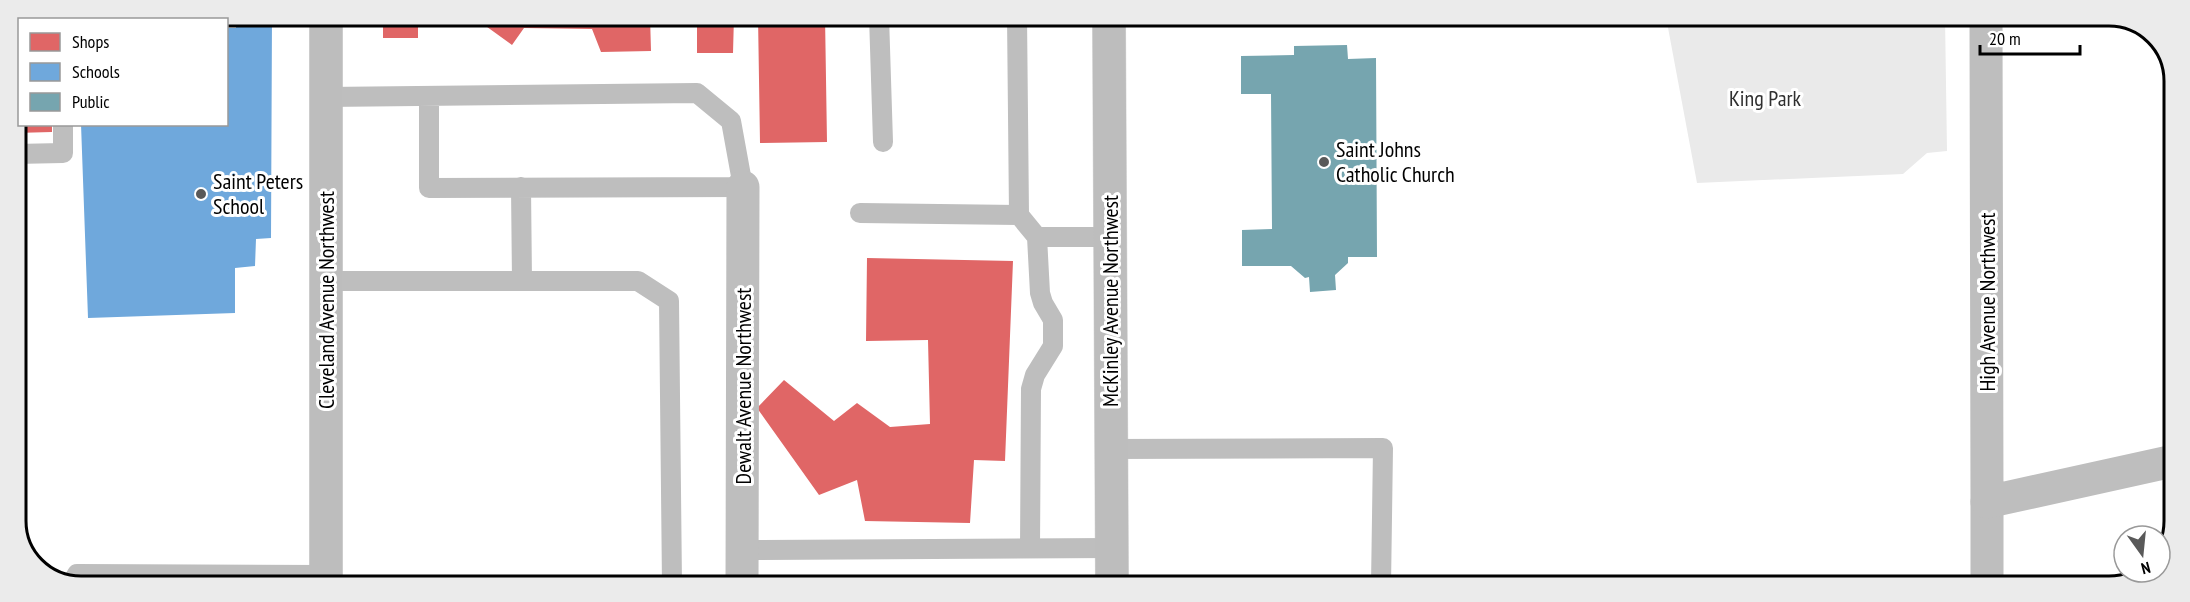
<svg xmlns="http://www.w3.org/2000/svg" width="2190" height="602" font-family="'PT Sans Narrow',sans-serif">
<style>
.green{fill:#eaeaea}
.shops{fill:#e06666}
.schools{fill:#6fa8dc}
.public{fill:#76a5af}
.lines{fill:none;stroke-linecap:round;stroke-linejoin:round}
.primary-casing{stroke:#dbdbdb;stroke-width:34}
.service{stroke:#bebebe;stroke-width:20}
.minor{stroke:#bebebe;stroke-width:33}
.tertiary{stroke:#bebebe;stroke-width:33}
.primary{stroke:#bdbdbd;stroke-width:33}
.poi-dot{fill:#595959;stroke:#fff;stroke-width:2}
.labels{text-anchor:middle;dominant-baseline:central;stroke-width:6;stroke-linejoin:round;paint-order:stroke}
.park-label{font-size:22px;fill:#303030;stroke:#fff}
.poi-label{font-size:22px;fill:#000;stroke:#fff;text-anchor:start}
.street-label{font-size:22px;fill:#000;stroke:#fff}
.rim{fill:none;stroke:#000;stroke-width:3}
</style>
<rect width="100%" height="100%" fill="#fff"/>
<path class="green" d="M1666 17H1945L1947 151 1927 153 1903 174 1697 183Z"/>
<path class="shops" d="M81 15H105V20H78V16Z
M383 15H418V38H383Z
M489 15 650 16 651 51 601 52 592 29 524 28 512 45 483 24Z
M697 16H734L733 53H697Z
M758 16H825L827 142 760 143Z
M19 70 20 124H52V132L15 133V80Z
M867 258 1013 261 1005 461 974 460 970 523 865 521 857 480 819 495 757 408 784 380 834 421 857 403 890 427 930 424 928 340 866 341Z"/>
<path class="schools" d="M236 15H272L271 238 256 239 255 266 235 268V313L88 318 81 124H226V28H236Z"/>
<path class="public" d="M1347 45 1348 59 1376 58 1377 257H1348V263L1335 275 1336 290 1310 292 1309 277 1305 278 1291 266H1242V230L1272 229 1271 94H1241V56L1294 55V46Z"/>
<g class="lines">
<defs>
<path id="primary" d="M326 15V585
M1109 16 1112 586"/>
</defs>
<use href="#primary" class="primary-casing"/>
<path class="service" d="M879 16 883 142
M1017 16 1019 215 1037 237 1040 293 1043 303 1053 320V346L1035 375 1031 389 1030 548
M326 97 697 93 731 121 743 187 429 188V96
M15 154 63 153V124
M521 187 522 281
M860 213 1019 215
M1037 237H1110
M326 281H638L669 301 672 585
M1111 449 1383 448 1381 586
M742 550 1112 548
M71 585 77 574 326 575"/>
<path class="minor" d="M742 586 743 187
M1987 587V502"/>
<path class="tertiary" d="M1986 17 1987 502 2173 461"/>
<use href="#primary" class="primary"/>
</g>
<g class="poi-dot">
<circle cx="1324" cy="162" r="6"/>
<circle cx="201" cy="194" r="6"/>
</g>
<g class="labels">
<g class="park-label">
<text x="1765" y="98">King Park</text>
</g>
<g class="poi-label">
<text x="1336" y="149">Saint Johns<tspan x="1336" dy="25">Catholic Church</tspan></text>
<text x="213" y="181">Saint Peters<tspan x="213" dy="25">School</tspan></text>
</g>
<g class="street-label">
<text transform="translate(326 300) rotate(-90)">Cleveland Avenue Northwest</text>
<text transform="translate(1110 301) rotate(-90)">McKinley Avenue Northwest</text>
<text transform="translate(1987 302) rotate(-90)">High Avenue Northwest</text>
<text transform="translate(743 386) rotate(-90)">Dewalt Avenue Northwest</text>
</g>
</g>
<path d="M0 0H2190V602H0ZM81 26H2109A55 55 0 0 1 2164 81V521A55 55 0 0 1 2109 576H81A55 55 0 0 1 26 521V81A55 55 0 0 1 81 26Z" fill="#ebebeb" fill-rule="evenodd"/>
<path class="rim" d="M81 26H2109A55 55 0 0 1 2164 81V521A55 55 0 0 1 2109 576H81A55 55 0 0 1 26 521V81A55 55 0 0 1 81 26Z"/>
<rect x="18" y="18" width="210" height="108" fill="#ffffff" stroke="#999999" stroke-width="1.5"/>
<rect x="30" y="33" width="30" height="18" fill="#e06666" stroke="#999999" stroke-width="1.5"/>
<text x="72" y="48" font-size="18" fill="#000000">Shops</text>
<rect x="30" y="63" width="30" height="18" fill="#6fa8dc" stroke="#999999" stroke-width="1.5"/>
<text x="72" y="78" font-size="18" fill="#000000">Schools</text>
<rect x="30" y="93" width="30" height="18" fill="#76a5af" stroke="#999999" stroke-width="1.5"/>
<text x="72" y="108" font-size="18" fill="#000000">Public</text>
<g transform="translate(2142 554) rotate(165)"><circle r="28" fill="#ffffff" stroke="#999999" stroke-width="1.5"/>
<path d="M0-4.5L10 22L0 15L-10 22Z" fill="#595959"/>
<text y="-9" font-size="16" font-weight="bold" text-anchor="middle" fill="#000000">N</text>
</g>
<path d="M1980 45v9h100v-9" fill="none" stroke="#000000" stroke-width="3"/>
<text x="1989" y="45" font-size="18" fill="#000000" stroke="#ffffff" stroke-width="4.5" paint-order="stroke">20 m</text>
</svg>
